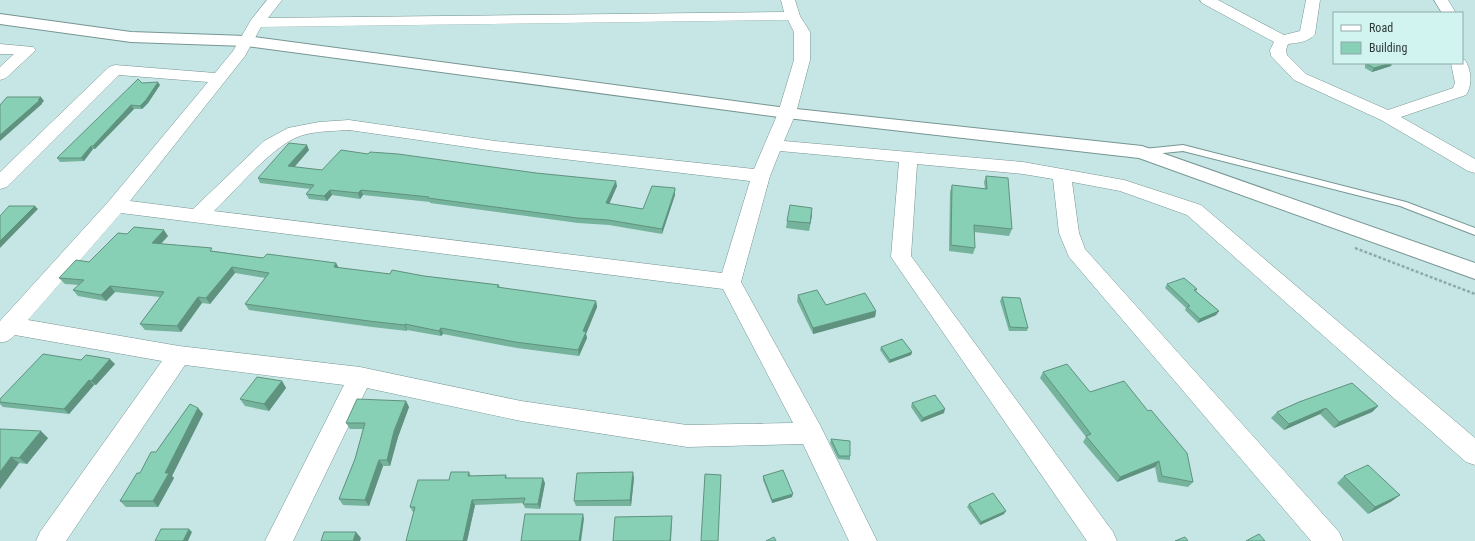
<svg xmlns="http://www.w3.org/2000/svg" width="1475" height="541" font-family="'Roboto Condensed',sans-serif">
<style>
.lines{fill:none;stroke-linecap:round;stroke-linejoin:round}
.lane-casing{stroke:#769593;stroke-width:2}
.street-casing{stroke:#769593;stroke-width:1}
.secondary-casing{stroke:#769593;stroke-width:2}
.path{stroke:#8ea9a7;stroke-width:2.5;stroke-dasharray:3 2;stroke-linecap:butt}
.lane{fill:#fff;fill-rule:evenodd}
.street{fill:#fff;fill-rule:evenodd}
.secondary{fill:#fff;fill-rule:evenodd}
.wall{fill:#75b39c}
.shaded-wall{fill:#5f927f}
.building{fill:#88d0b5;stroke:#5f927f}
</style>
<rect width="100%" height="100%" fill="#c5e6e4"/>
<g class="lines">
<defs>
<path id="lane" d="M1183 145 1406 202 1475 228V235L1400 206 1183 151 1144 155 1140 152 1144 149Z"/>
<path id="street" d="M267 0H282L268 18 784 12 781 0H795L800 16 810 32V60L796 113 784 141 1023 162 1124 180 1201 205 1475 438V465L1466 462 1187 215 1120 191 1072 182 1079 233 1085 249 1339 532 1343 541H1311L1069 257 1059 233 1053 179 1023 174 917 164 911 256 1113 532 1117 541H1087L891 257 899 162 780 151 770 176 741 282 820 425 877 541H849L803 444 687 447 521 421 367 388 293 541H265L344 385 185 365 66 541H36L40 532 162 361 15 335C11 339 6 343 0 342V321L109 201 208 82 119 75 7 187 0 189V172L109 67 115 65 215 73 233 51 251 20ZM788 20 794 32V60L778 113 754 169 495 141 349 120 319 122 288 128 264 141 193 209 130 201 245 56 261 27ZM349 130 495 151 750 181 722 273 214 211C236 190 272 146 300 136 315 131 333 131 349 130ZM121 213 723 289 793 423 687 425 521 401 360 367 179 346 28 320Z
M1200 0H1218L1284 35 1300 31 1306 0H1320L1315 34C1309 42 1297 43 1288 44L1286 50 1287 55 1306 74 1388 110 1453 88 1455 83 1451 63H1462V59L1465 60C1471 69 1473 85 1466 95L1401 117 1475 159V173L1468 171 1381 120 1294 80 1271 56 1270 50 1274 42 1202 3Z
M1434 0H1448L1456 13H1442Z
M0 44 33 47 36 50 6 78 0 80V67L14 54H0Z"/>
<path id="secondary" d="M0 14 131 32 246 36 787 108 1142 146 1475 263V279L1139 158 787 118 246 46 131 42 0 24Z"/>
</defs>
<use href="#lane" class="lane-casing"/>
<use href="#street" class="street-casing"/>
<use href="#secondary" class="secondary-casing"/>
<path class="path" d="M1355 248 1475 294"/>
<use href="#lane" class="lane"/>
<use href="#street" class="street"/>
<use href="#secondary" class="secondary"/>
</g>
<path class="wall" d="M1365 63H1392L1391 66 1372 72 1365 68Z
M142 83 160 85 148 103 142 109H134L95 149H93L84 161 60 162 57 158Z
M309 150 294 167 322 170 617 186 609 204 643 209 675 195 662 234 609 225 578 223 430 203V202L363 195 360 199 332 195 327 201 309 199 306 194 310 189 260 183 258 178Z
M986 176 1012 229 1009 236 974 232 975 248 973 254 949 251 950 192 952 185 985 189 984 182Z
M812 215 809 231 786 228 787 221Z
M127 234 168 236 161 244 214 251 263 258 336 263 339 268 390 274 424 276 499 285 500 288 596 301 597 307 586 334 587 338 579 356 517 348 443 334 441 336 407 330V331L372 327 249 310 245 304 265 278 235 273 210 304 202 303 181 332 145 330 140 324 160 297 115 292 106 301 78 296 73 290 79 285 65 284 59 278 89 262Z
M1167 284 1197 289 1196 291 1219 311 1216 315 1198 323 1185 310 1186 308 1165 288Z
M798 295 826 305 876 311 875 317 813 334 797 301Z
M1002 297 1028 328 1027 331H1009L1000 301Z
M881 347 912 352 911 355 889 363 880 350Z
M81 360 115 364 96 385H94L69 414 3 407 0 404V399Z
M1043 372 1090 392 1193 482 1188 487 1158 482 1155 467 1117 482 1083 442 1086 437 1040 378Z
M282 381 286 388 269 411 245 406 240 399Z
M406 401 409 407 398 437 390 466H383L369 506 343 505 339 499 355 459 363 429H350L346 423Z
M1299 402 1378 406 1372 412 1334 428 1320 414 1284 430 1271 418 1277 412Z
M912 403 944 413 921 422 911 407Z
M198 408 203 414 172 476 174 478 158 507H126L120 501 140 473 156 452Z
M0 429 48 438 27 464 19 463 0 489Z
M831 439 850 456V460L838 459 830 443Z
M469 472 471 476 506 475 507 478 545 483 540 509 525 508 523 503 475 505 467 541H406L414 512H413L410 507 449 480Z
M763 476 792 497 772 503 763 480Z
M1344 476 1392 501 1368 514 1337 483Z
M634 478 631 506H576L574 501Z
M969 504 1004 514 980 525 967 507Z"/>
<path class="shaded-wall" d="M1391 63H1392L1391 66 1372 72 1374 68Z
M158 82 160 85 148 103 142 109 140 106Z
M41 97 44 101 42 103V104L0 141V135Z
M131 105 134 109 95 149 93 146Z
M307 145 309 150 291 171 288 166Z
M91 146 93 149 84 161 81 158Z
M616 181 617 186 607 209 606 203Z
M330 190 332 195 327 201 324 196Z
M361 190 363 195 360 199 358 193Z
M675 190V195L662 234V229Z
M35 206 38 209 0 248V241Z
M812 208V215L809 231 810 223Z
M164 230 168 236 156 249 152 243Z
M336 263 339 269 334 267Z
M232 267 235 273 210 304 206 298Z
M110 286 115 292 106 301 101 295Z
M198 297 202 303 181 332 177 326Z
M596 301 597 307 586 334 587 338 579 356 578 350 583 331Z
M876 311 875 317 813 334V328Z
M1219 311 1216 315 1198 323 1200 319Z
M405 324 407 330V331L404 325Z
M441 328 443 334 441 336 439 331Z
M912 352 911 355 889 363 890 360Z
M110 359 115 364 96 385 91 381Z
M89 380 94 385 69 414 64 409Z
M282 381 286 388 269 411 264 404Z
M406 401 409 407 398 437 390 466 387 460 394 431Z
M1378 406 1372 412 1334 428 1339 422Z
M198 408 203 414 172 476 174 478 158 507 153 501 165 473Z
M1326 408 1320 414 1284 430 1289 424Z
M945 409 944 413 921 422 923 418Z
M41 431 48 438 27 464 19 458Z
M11 457 19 463 0 489V472Z
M379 460 383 466 369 506 365 500Z
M1159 461 1155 467 1117 482 1120 477Z
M633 472 634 478 631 506 630 500Z
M543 478 545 483 540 509 538 504Z
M793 494 792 497 772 503V500Z
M1400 495 1392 501 1368 514 1375 507Z
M472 500 475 505 467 541H463Z
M1006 511 1004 514 980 525 981 522Z
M583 514 584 519 581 541H579Z
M672 516V519L671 541H670Z
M189 529 192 532 188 541H183Z
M356 532 361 538 360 541H353Z"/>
<path class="building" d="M1367 63H1391L1374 68 1367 64Z
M138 79 142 83 158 82 146 100 140 106 131 105 93 146H91L81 158H57Z
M7 97H41L38 100H40L0 135V105Z
M289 143 307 145 288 166 322 170 341 150 368 154 370 152 398 154 536 173 616 181 606 203 643 209 652 186 675 188V190L662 229 608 220 577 218 428 198 429 197 361 190 358 193 330 190 324 196 306 194 314 185 258 178Z
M986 176 1008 178 1012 229 974 225 975 248 951 245 952 185 987 189Z
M790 205 812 208 810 223 787 221Z
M9 206H35L0 241V216Z
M134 227 164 230 152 243 212 248 210 251 263 258 267 254 336 263 334 267 390 274 392 270 424 276 499 285 497 287 596 301 583 331 586 332 578 350 515 342 441 328 439 331 405 324 404 325 369 321 245 304 269 273 232 267 206 298 198 297 177 326 140 324 164 292 110 286 101 295 73 290 84 280 59 278 76 260 89 262 118 233 127 234Z
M1184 278 1197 289 1194 290 1219 311 1200 319 1187 307 1190 306 1167 284Z
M817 290 826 305 865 293 876 311 813 328 798 295Z
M1002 297 1020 298 1028 328 1010 327Z
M902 339 912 352 890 360 881 347Z
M43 354 81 360 86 355 110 359 91 381 89 380 64 409 0 402V399Z
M1067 364 1090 392 1124 381 1148 411 1151 410 1187 453 1193 482 1162 476 1159 461 1120 477 1086 436 1091 434 1043 372Z
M257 377 282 381 264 404 240 399Z
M1352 383 1378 406 1339 422 1326 408 1289 424 1277 412 1299 402Z
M935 395 945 409 923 418 912 403Z
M357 399 406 401 394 431 387 460H379L365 500 339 499 355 459 365 423H346Z
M190 404 198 408 165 473H169L153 501H120L137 473H140L151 452H156Z
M0 429 41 431 19 458 11 457 0 472Z
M831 439 850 441V456H839Z
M1368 465 1400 495 1375 507 1344 476Z
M783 470 793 494 772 500 763 476Z
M451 472H469L468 476 506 475 505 478H543L538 504H523L525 498 472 500 463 541H406L415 507H410L418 480H449Z
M633 472 630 500 574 501 577 473Z
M705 474 721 475 718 541H701Z
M993 493 1006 511 981 522 969 504Z
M525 514H583L579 541H521Z
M672 516 670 541H613L615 517Z
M161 529H189L183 541H155Z
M324 532H356L353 541H321Z
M1259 534 1265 541H1246Z
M774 537 776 541H766Z
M1185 537 1188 541H1175Z"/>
<rect x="1333" y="12" width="130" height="52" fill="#d2f4f1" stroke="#8fa9a7"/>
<rect x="1341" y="25" width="20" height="6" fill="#ffffff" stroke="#8fa9a7"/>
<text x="1369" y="32" font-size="12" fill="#2b3938">Road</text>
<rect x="1341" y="42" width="20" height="12" fill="#88d0b5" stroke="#8fa9a7"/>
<text x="1369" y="52" font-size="12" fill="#2b3938">Building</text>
</svg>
